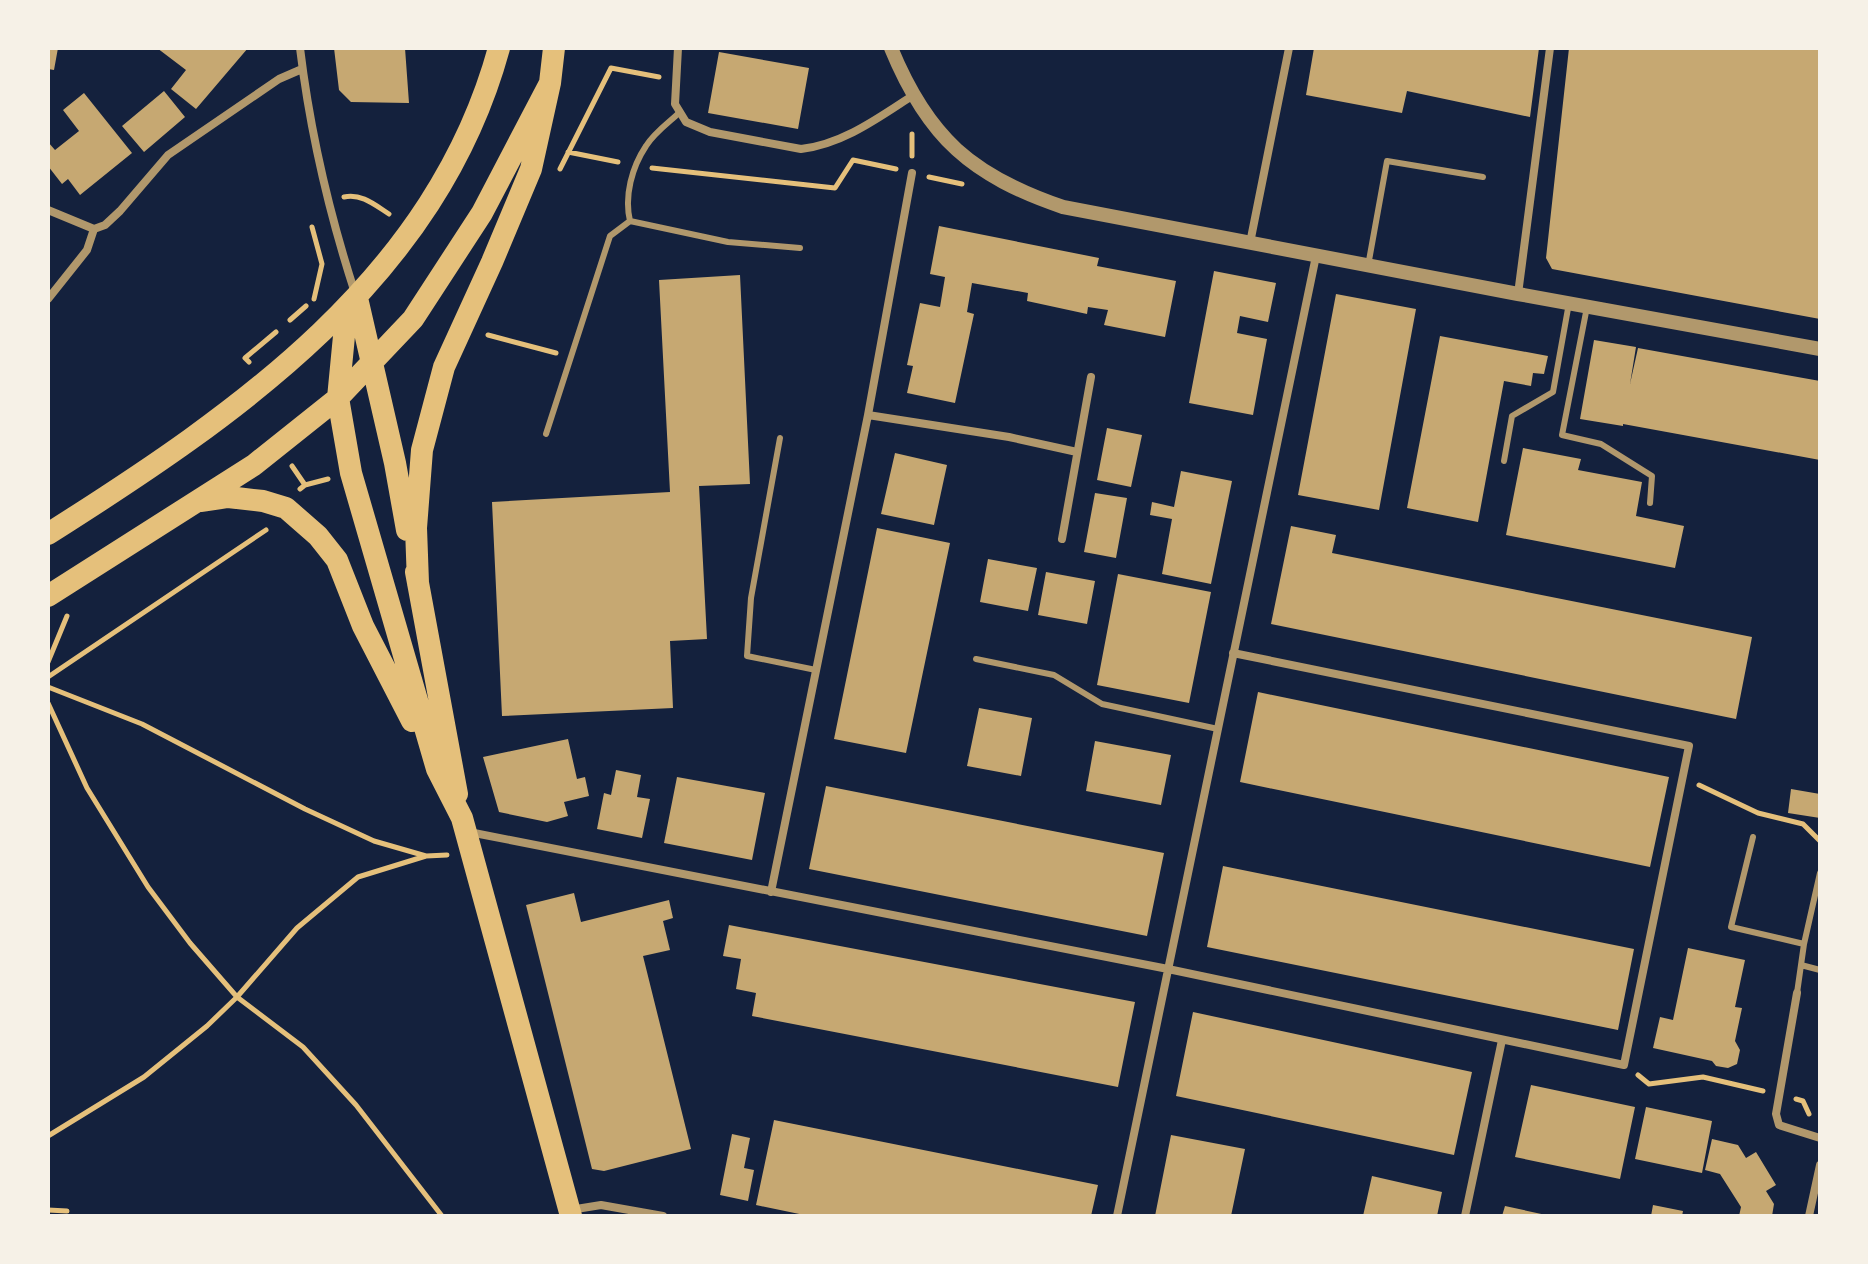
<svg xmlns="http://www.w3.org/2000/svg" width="1868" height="1264" font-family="Montserrat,sans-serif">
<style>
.building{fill:#c6a872}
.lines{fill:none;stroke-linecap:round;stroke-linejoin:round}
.path{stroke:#e5c07b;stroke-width:5}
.service{stroke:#b1986c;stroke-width:6}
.minor{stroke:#b1986c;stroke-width:8}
.tertiary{stroke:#b1986c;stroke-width:14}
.trunk{stroke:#e5c07b;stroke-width:22}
</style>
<rect width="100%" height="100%" fill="#14213d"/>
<path class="building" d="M48 48H58L54 70 48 69Z
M157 48H248L196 109 171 89 186 70Z
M334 48H405L409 103 351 102 339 90Z
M1314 48H1539L1530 117 1407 91 1402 113 1306 95Z
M1569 48H1820V319L1552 269 1546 258Z
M719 52 809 68 798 129 708 113Z
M164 91 185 117 144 152 122 126Z
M84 93 132 153 80 195 68 179 62 184 48 166V142L55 150 79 131 63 110Z
M939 226 1099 258 1097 266 1176 281 1165 337 1104 325 1108 310 1088 307 1087 314 1027 301 1028 293 972 283 967 312 974 314 955 403 907 393 913 366 907 365 920 303 940 307 945 277 930 274Z
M1214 271 1276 283 1268 322 1240 316 1237 333 1267 339 1253 415 1189 403Z
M740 275 750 484 699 486 707 639 670 641 673 708 502 716 492 502 670 492 659 280Z
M1336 294 1416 309 1379 510 1298 495Z
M1440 336 1548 356 1544 374 1533 373 1531 386 1504 381 1478 522 1407 508Z
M1594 340 1636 347 1630 384 1638 348 1820 381V460L1623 424V426L1580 419Z
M1107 428 1142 435 1131 487 1097 480Z
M1523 448 1581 459 1578 470 1642 482 1636 516 1684 526 1675 568 1506 535Z
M895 453 947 465 934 525 881 514Z
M1181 471 1232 481 1211 584 1162 574 1172 519 1150 515 1152 502 1174 507Z
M1095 493 1127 498 1116 558 1084 552Z
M1291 526 1336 535 1332 553 1752 637 1736 719 1271 624Z
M877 528 950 543 906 753 834 739Z
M988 559 1037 568 1028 611 980 602Z
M1046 572 1095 581 1087 624 1038 615Z
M1118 574 1211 592 1189 703 1097 685Z
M1258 692 1669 777 1650 867 1240 782Z
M979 708 1032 718 1021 776 967 766Z
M568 739 577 779 585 777 589 796 564 802 568 816 547 822 499 812 483 757Z
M1095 741 1171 755 1161 805 1086 791Z
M616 770 641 775 637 797 650 799 642 838 597 829 604 793 611 795Z
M677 777 765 793 752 860 664 843Z
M826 786 1164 853 1147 936 809 869Z
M1791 789 1820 794V818L1788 813Z
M1223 866 1634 949 1618 1030 1207 947Z
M574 893 581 922 669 900 673 918 663 921 670 950 643 956 691 1149 604 1171 592 1169 526 905Z
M729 925 1135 1002 1118 1087 752 1016 756 993 736 989 741 959 723 956Z
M1688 948 1745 960 1735 1007 1742 1008 1735 1041 1740 1050 1737 1064 1728 1068 1716 1066 1712 1061 1653 1048 1660 1017 1673 1020Z
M1193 1012 1472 1072 1454 1155 1176 1096Z
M1531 1085 1635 1107 1620 1179 1515 1157Z
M1646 1107 1712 1121 1702 1173 1635 1159Z
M774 1120 1098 1185 1091 1216H809L756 1205Z
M732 1134 750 1138 744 1168 754 1170 748 1201 720 1195Z
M1171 1135 1245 1149 1231 1216H1155Z
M1712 1139 1738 1145 1746 1158 1756 1152 1776 1185 1766 1191 1774 1204 1772 1216H1739L1741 1207 1720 1174 1705 1170Z
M1372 1176 1442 1192 1437 1216H1363Z
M1653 1205 1683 1211 1682 1216H1651Z
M1505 1206 1546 1215V1216H1502Z"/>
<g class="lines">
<path class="path" d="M912 134V156
M568 152 618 162
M652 168 835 188 853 160 896 169
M560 169 611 68 659 77
M929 177 962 184
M344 197C361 193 375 205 389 214
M312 227 322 264 314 299
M290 320 306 306
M488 335 556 353
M249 362 245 358 276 332
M292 466 305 485
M300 489 305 485 328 479
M48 662 67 616
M48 677 266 530
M48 687 142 724 305 809 374 841 426 856
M48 703 87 788 148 887 190 943 237 997 303 1047 356 1105 442 1216
M1699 785 1758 813 1803 824 1820 841
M1638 1075 1649 1084 1703 1077 1763 1091
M1796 1099 1803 1101 1809 1114
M48 1136 144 1077 207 1026 237 997 297 928 358 877 426 856 447 855
M48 1210 67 1211"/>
<path class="service" d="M679 113C668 123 654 133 646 146 632 167 624 196 630 221L728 242 800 248
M1368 266 1387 161 1483 177
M1587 307 1562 435 1601 444 1652 476 1650 503
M546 434 610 236 630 221
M780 438 751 598 747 656 816 670
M1504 461 1512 416 1553 392 1569 303
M976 659 1054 675 1102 704 1218 729
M1753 837 1731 927 1804 944
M1801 965 1820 970
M1797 993 1804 944 1820 873"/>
<path class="minor" d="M300 48C310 131 329 213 355 293
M678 48 675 104 686 122 710 132 801 149C843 144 878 118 912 96
M48 210 94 229
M1250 243 1289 48
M1518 294 1550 48
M48 299 87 250 94 229 105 225 120 211 168 155 279 79 302 69
M868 415 1009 437 1077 452
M1062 539 1091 377
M469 832 1168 969 1624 1065 1689 746 1233 653
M771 892 868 415 912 173
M1797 993 1776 1114 1779 1125 1820 1138
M570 1210 601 1205 663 1216
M1117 1216 1316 256
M1465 1216 1502 1040
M1809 1216 1820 1165"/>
<path class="tertiary" d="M891 48C928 138 972 176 1063 207L1518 294 1820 349"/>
<path class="trunk" d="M356 297 344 336 338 398 351 473 437 769 462 818 571 1216
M357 298 395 463 407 530
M202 501 228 497 263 501 286 508 318 536 337 560 363 626 412 721
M48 534C239 413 436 278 499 48
M416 572 457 794
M418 583 416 528 422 450 444 367 492 262 531 169 550 83 554 48
M48 596 254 465 338 398 413 319 482 213 550 83"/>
</g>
<rect width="1868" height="1264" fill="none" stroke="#f6f1e7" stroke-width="100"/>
</svg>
